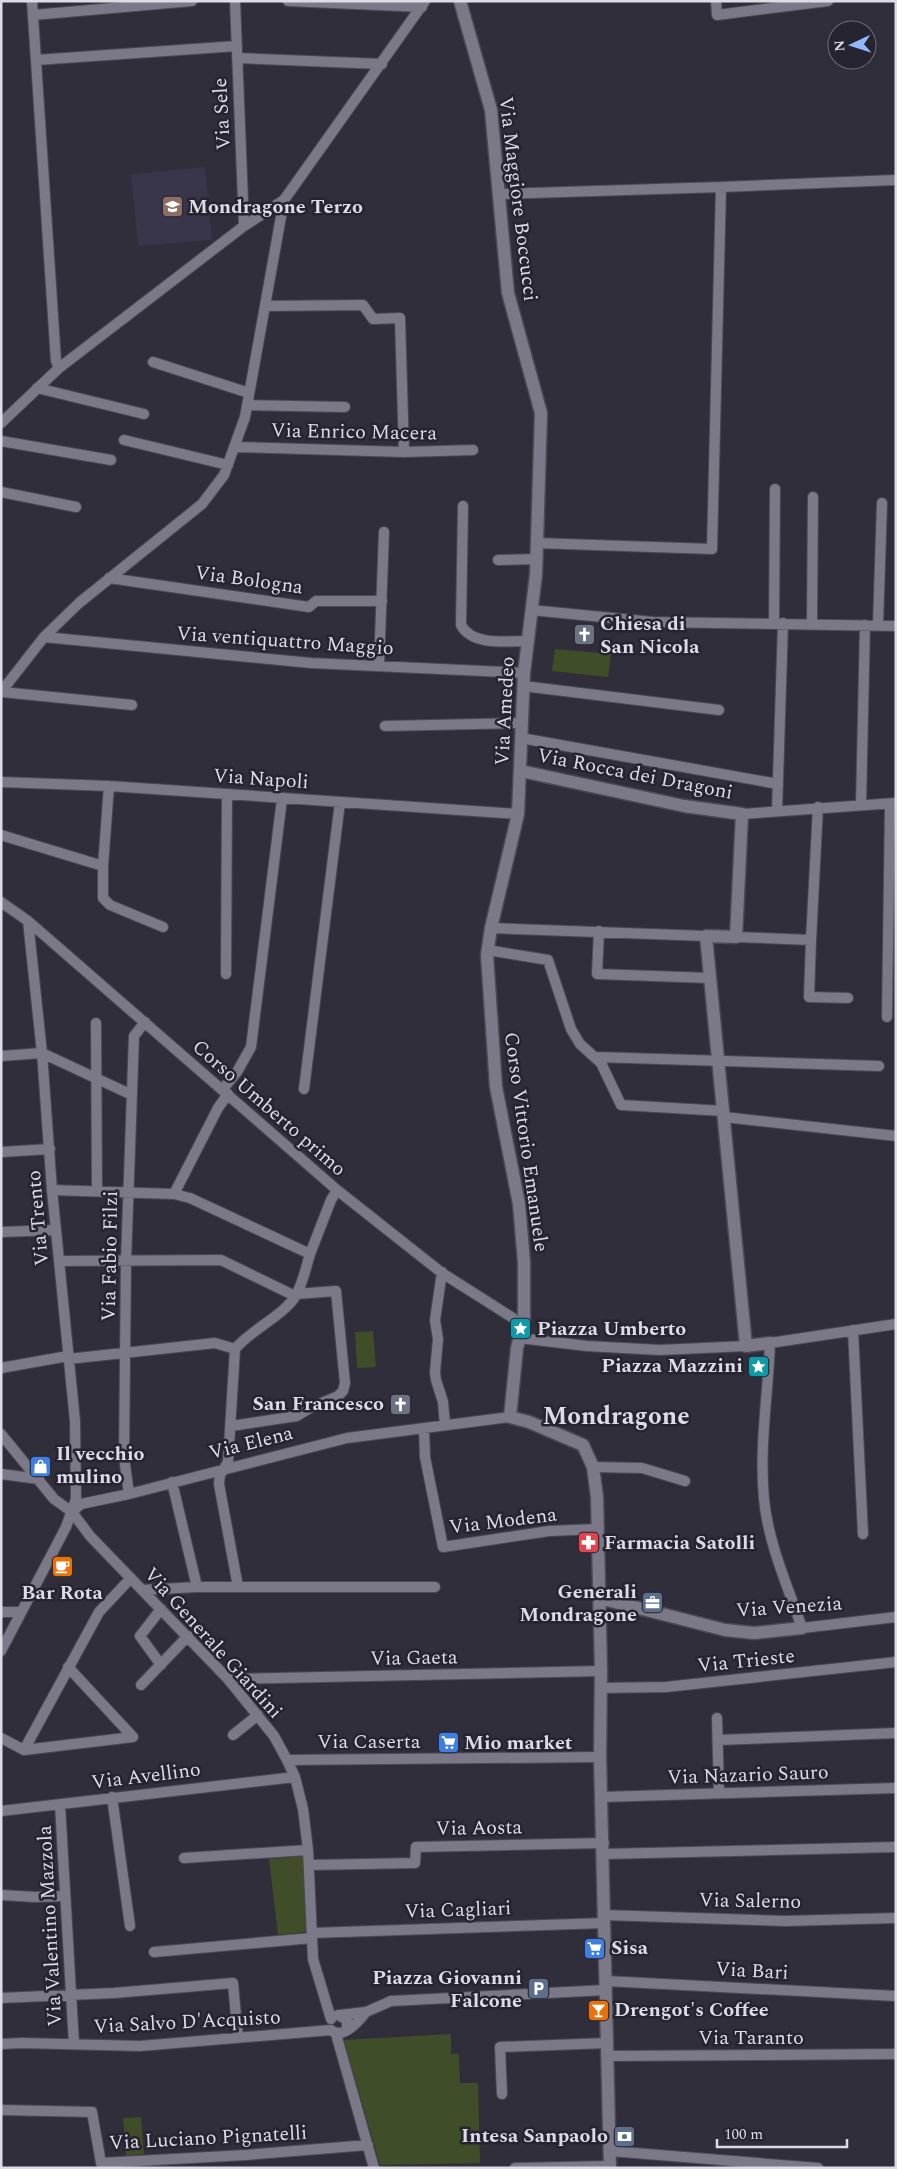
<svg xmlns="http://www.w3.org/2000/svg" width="897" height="2169" font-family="Spectral,serif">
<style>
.built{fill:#39354a}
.green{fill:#3f4e28}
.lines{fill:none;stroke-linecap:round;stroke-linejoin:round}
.minor-casing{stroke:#4c4955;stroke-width:12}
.tertiary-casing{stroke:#4c4955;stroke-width:15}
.minor{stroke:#7b7888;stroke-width:10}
.tertiary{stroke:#7b7888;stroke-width:12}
.labels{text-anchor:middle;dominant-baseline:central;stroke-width:5;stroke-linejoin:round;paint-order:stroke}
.street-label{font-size:20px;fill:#dddce5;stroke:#272432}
.poi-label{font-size:20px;font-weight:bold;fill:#dddce5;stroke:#272432;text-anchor:start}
.district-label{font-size:25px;font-weight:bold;fill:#dddce5;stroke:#272432}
</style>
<rect width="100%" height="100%" fill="#312e3c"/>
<path class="built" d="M205 167 212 240 138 246 131 174Z"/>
<path class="green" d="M555 649 611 654 608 677 552 671Z
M373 1331 376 1367 357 1368 355 1332Z
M305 1856 306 1932 278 1935 269 1859Z
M451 2034V2054H459L460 2083H478L480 2163 380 2165 344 2040Z
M141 2117 144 2154 126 2156 123 2118Z"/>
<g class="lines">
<defs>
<path id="minor" d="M32 1 56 361 59 368
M235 1 244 226
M288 1 422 7
M716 1 717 15 828 1
M33 15 192 1
M237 58 382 64
M36 60 237 46
M498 194 721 187
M265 306 363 305 373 319 400 318 404 452
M153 362 249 393
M37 388 144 414
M247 405 345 407
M1 423 59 368 244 226 284 200 425 1
M124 440 228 465
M1 441 111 460
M235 447 404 452 473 450
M1 492 76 507
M463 506 461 625C472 646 506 641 527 641
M536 543 712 549 721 187 896 180
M498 560 536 559
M109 578 309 607 316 601H382
M531 610 653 622 896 626
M774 623 775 489
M812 623 813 497
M878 625 882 503
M44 637 311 663 524 673
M379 665 384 532
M523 686 719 710
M1 692 44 637 79 603 202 504 224 475 245 417 284 200
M2 692 132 705
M385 726 521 723
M521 738 778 784
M1 782 109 786 518 814
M861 805 865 625
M777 811 783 623
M742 814 895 803
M1 835 103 866 109 786
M103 866V898L110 905 163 927
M1 902 28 921 337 1190 442 1273 513 1318 522 1328
M491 928 706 936
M599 931 597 974 710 978
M736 937 811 940 818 807
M811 940 809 997 848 998
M487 950 548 960 571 1029 580 1044 601 1063 621 1105 724 1111
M226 974 227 794
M887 1017 890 804
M96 1023 97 1190
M1 1056 42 1053 132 1095
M596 1057 879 1066
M304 1089 340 802
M222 1090 237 1072 251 1047 282 799
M724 1117 896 1136
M1 1152 50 1149
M52 1190 174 1194 190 1198 310 1254 331 1200 337 1190
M174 1194 218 1108 228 1094
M1 1232 56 1230
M59 1261 221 1260 295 1296
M442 1272 435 1320 438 1339 435 1372 436 1380 443 1402 445 1425
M896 1324 770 1343C768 1395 759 1447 764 1499 768 1543 788 1587 802 1628L896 1617
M853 1330 863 1534
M519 1338 587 1346 660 1350 746 1346
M68 1359 215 1343 235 1349
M1 1368 68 1356
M231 1426 297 1416 310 1408 338 1396 343 1391 345 1383 336 1291 296 1294
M424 1428 425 1457 443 1547 549 1531 598 1529
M1 1434 54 1499 72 1512 90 1536 228 1679 274 1736 287 1760 295 1777 303 1809 308 1850 313 1959 331 2019
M593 1467 642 1468 685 1481
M1 1474 39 1479
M172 1482 197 1587
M129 1494 124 1457 126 1261 134 1036 145 1022
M72 1512 81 1504 129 1494 347 1438 510 1417
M238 1587H435
M142 1590 197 1587H238L219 1484 220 1475 228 1462 235 1349C250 1330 285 1315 296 1295 303 1283 306 1267 310 1254
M1 1612H21
M1 1651 66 1527 76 1499 75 1421 52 1190 42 1053 28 921
M161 1665 140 1636 161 1609
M228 1679 601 1671
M141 1685 188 1636
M600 1688 666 1687 896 1662
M717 1718 719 1793
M233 1735 258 1715
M1 1738 24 1750 99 1612 131 1578
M718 1740 896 1733
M24 1750 133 1737 68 1667
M287 1760 600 1757
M112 1797 130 1926
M602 1797 896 1788
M60 1805 74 2044
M1 1811 295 1777
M604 1854 896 1847
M184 1858 308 1850
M310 1865 415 1863 416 1847 604 1843
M1 1895 35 1897 65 1896
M604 1915 785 1921 896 1918
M312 1933 604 1923
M154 1952 312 1938
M606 1981 896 1996
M1 1998 114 1993 233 1983 238 2038
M338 2015 347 2020V2028
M340 2015 366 2012 391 2001 606 1990
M332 2031C344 2039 359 2021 366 2012
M336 2034 374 2168
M1 2044 22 2043 140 2046 331 2030
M607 2056 896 2054
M502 2094 500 2047 607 2043
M1 2110 92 2112 101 2163 246 2155 368 2145
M610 2151 818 2168
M515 2168 610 2166"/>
<path id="tertiary" d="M460 1 491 110 508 293 541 413 536 574 524 673 518 814 491 928 487 955 496 1087 519 1204 524 1262V1321L517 1348 510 1417 529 1422 583 1445 593 1467 597 1497 601 1671 600 1757 610 2168
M521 771 684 806 742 814 736 937 706 936 746 1346 770 1343
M599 1598 725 1630 754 1633 802 1628"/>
</defs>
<use href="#minor" class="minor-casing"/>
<use href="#tertiary" class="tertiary-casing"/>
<use href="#minor" class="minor"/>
<use href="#tertiary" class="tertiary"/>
</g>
<defs>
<symbol id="school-square" viewBox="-11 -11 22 22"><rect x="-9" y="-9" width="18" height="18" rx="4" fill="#8d6e63" stroke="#272432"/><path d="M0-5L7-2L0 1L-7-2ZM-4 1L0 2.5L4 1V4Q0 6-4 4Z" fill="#fff"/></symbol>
<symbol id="church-square" viewBox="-11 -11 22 22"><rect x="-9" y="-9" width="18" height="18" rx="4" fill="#6b7280" stroke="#272432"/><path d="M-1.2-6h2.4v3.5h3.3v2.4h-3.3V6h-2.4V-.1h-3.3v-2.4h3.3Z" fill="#fff"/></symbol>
<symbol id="sight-square" viewBox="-11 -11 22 22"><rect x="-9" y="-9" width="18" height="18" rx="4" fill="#0f9aa8" stroke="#272432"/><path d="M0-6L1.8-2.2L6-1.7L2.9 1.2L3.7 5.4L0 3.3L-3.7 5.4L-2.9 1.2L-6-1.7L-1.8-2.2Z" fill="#fff"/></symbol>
<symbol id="shop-square" viewBox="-11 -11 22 22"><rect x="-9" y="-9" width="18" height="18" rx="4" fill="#3f7fe0" stroke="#272432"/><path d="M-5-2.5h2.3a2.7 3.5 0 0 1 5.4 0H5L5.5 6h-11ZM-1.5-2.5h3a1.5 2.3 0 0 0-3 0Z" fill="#fff"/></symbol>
<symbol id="pharmacy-square" viewBox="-11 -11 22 22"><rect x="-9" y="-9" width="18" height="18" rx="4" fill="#e0444e" stroke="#272432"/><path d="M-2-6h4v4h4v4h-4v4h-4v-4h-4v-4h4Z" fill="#fff"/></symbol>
<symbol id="cafe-square" viewBox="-11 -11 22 22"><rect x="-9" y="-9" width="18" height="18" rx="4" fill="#e8710a" stroke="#272432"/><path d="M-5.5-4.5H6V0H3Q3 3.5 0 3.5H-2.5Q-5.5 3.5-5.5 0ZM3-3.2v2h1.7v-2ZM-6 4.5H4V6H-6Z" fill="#fff"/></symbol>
<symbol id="office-square" viewBox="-11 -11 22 22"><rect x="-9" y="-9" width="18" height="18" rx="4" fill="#5c6f8a" stroke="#272432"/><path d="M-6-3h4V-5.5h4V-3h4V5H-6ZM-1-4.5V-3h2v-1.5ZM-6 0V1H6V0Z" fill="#fff"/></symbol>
<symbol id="supermarket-square" viewBox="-11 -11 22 22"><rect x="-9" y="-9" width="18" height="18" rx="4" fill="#3f7fe0" stroke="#272432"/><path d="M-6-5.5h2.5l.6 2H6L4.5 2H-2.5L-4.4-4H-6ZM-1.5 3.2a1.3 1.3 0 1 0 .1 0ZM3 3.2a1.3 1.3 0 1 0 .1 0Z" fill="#fff"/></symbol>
<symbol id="parking-square" viewBox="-11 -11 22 22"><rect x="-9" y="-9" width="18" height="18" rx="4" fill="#5c6f8a" stroke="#272432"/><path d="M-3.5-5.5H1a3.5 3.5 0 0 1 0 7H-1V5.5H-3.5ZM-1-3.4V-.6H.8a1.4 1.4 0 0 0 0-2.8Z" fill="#fff"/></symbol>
<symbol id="bar-square" viewBox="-11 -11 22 22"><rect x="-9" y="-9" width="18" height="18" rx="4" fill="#e8710a" stroke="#272432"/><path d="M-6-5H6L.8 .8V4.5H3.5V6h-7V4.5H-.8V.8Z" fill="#fff"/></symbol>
<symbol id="bank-square" viewBox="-11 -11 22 22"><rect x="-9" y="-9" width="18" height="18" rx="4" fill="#5c6f8a" stroke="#272432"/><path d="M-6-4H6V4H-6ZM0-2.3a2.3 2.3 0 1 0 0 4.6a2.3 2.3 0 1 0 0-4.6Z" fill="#fff"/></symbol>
</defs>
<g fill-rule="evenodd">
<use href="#school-square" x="160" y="194" width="25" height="25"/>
<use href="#church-square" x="572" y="622" width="25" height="25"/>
<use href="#sight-square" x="508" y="1316" width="25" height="25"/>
<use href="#sight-square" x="746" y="1354" width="25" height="25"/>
<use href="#church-square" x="388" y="1392" width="25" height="25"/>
<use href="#shop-square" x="28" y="1454" width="25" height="25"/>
<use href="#pharmacy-square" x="576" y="1530" width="25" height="25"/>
<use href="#cafe-square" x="50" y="1554" width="25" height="25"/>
<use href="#office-square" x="640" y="1590" width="25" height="25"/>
<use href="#supermarket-square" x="436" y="1730" width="25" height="25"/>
<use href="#supermarket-square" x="582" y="1936" width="25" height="25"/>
<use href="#parking-square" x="526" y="1976" width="25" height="25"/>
<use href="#bar-square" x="586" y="1998" width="25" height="25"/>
<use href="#bank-square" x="612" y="2124" width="25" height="25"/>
</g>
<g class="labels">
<g class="street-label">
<text transform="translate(222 114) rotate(-93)">Via Sele</text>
<text transform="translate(518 199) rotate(83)">Via Maggiore Boccucci</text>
<text transform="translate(354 432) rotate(1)">Via Enrico Macera</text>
<text transform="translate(249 580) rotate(8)">Via Bologna</text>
<text transform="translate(285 641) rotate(4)">Via ventiquattro Maggio</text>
<text transform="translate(505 711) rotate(-87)">Via Amedeo</text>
<text transform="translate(635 774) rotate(11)">Via Rocca dei Dragoni</text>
<text transform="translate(261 779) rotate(4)">Via Napoli</text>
<text transform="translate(269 1108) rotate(41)">Corso Umberto primo</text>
<text transform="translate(526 1142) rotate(82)">Corso Vittorio Emanuele</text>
<text transform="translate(38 1218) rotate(-95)">Via Trento</text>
<text transform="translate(110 1256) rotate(-89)">Via Fabio Filzi</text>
<text transform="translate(251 1443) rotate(-14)">Via Elena</text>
<text transform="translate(503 1521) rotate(-7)">Via Modena</text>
<text transform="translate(789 1607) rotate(-4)">Via Venezia</text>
<text transform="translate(213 1643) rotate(48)">Via Generale Giardini</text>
<text transform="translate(414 1658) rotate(-1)">Via Gaeta</text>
<text transform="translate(746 1661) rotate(-6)">Via Trieste</text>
<text x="369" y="1742">Via Caserta</text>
<text transform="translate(748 1775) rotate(-2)">Via Nazario Sauro</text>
<text transform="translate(146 1776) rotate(-7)">Via Avellino</text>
<text transform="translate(479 1828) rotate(-1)">Via Aosta</text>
<text transform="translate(750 1901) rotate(1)">Via Salerno</text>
<text transform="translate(458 1910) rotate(-2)">Via Cagliari</text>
<text transform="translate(50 1926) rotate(-93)">Via Valentino Mazzola</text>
<text transform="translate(752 1971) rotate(3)">Via Bari</text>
<text transform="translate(187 2022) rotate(-3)">Via Salvo D'Acquisto</text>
<text x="751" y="2038">Via Taranto</text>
<text transform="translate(208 2138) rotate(-3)">Via Luciano Pignatelli</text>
</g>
<g class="poi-label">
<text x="188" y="207">Mondragone Terzo</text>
<text x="600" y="624">Chiesa di<tspan x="600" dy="23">San Nicola</tspan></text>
<text x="537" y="1329">Piazza Umberto</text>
<text x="743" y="1366" text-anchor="end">Piazza Mazzini</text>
<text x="384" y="1404" text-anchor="end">San Francesco</text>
<text x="56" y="1454">Il vecchio<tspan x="56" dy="23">mulino</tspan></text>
<text x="604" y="1543">Farmacia Satolli</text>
<text x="637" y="1592" text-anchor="end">Generali<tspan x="637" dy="23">Mondragone</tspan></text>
<text x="62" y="1593" text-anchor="middle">Bar Rota</text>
<text x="464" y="1743">Mio market</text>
<text x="611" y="1948">Sisa</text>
<text x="522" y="1978" text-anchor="end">Piazza Giovanni<tspan x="522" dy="23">Falcone</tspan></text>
<text x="614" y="2010">Drengot's Coffee</text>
<text x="608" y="2136" text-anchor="end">Intesa Sanpaolo</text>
</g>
<g class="district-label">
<text x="616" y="1417">Mondragone</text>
</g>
</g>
<rect width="897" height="2169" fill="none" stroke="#dddce5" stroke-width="5"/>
<g transform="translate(852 45) rotate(266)"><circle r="24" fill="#272432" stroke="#706e7a"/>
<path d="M0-4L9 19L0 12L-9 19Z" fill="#93b7fd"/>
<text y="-8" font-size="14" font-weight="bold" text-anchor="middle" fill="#dddce5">N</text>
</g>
<path d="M717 2139v8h130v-8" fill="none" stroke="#dddce5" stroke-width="2.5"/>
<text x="724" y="2139" font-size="15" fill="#dddce5" stroke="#272432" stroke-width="4" paint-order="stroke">100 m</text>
</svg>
